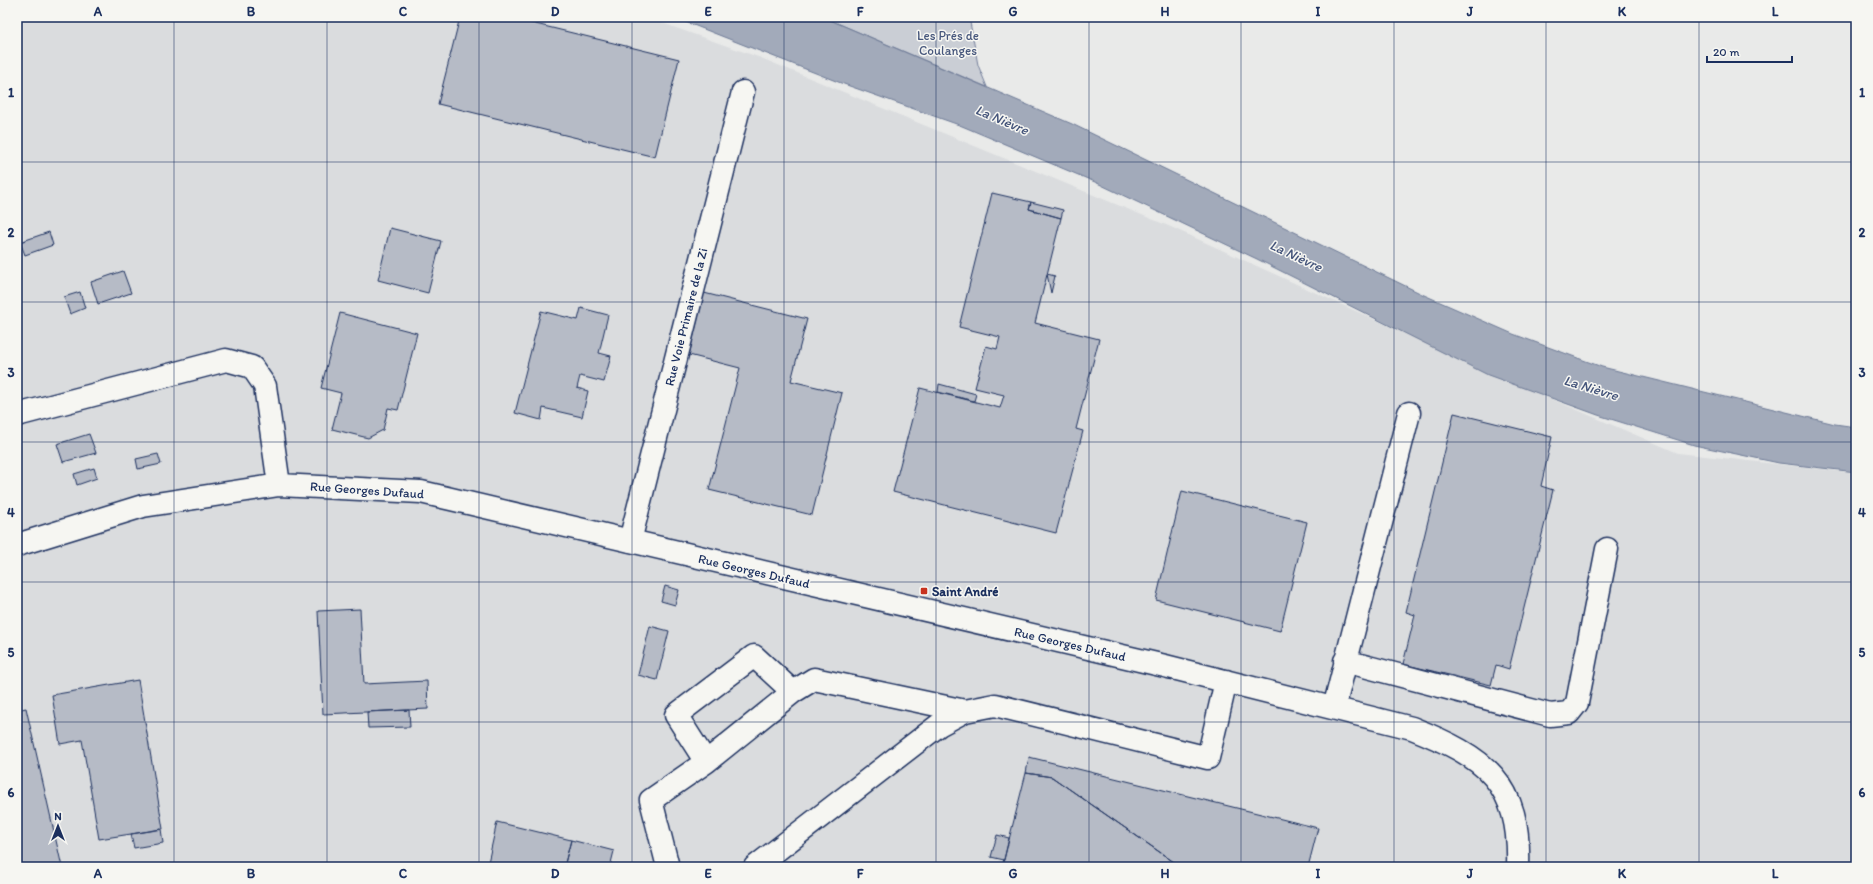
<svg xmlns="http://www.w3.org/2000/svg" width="1873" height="884" font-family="Itim,sans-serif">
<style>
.built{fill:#dadcde}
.green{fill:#caced5;stroke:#727e9a}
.water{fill:#a2aaba;stroke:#6c7995}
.building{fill:#b6bbc6;stroke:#1b2f5e}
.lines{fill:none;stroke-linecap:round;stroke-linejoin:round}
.minor-casing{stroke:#1b2f5e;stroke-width:25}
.minor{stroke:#f6f6f2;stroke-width:22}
.grid{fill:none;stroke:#1b2f5e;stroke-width:1;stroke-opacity:0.55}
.poi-dot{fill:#c8321e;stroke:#f6f6f2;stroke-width:1.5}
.labels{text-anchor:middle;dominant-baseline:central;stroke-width:3;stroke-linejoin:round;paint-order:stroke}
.park-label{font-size:13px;fill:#47577c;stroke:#f6f6f2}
.street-label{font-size:13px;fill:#1b2f5e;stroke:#f6f6f2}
.poi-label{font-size:13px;font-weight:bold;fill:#1b2f5e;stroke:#f6f6f2;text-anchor:start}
.water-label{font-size:14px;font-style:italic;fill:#44547a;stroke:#f6f6f2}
.neatline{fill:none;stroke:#1b2f5e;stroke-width:1.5}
.grid-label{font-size:13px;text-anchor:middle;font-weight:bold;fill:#1b2f5e}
</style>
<rect width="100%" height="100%" fill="#e9eae9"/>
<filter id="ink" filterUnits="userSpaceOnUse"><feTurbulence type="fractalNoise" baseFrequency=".025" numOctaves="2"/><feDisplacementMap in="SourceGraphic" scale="8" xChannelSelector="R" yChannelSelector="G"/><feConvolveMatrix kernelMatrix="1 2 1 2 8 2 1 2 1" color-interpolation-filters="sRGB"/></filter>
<g filter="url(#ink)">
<path class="built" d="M17 17H645L761 58 1171 227 1521 386 1678 453 1856 473V867H17Z"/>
<path class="green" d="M823 17H969L978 65 987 87Z"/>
<path class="water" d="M673 17H823L1072 124 1424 295 1513 334 1602 367 1835 424 1856 427V472L1779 463 1694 445 1598 415 1488 375 1257 259 1095 182 962 126 841 83Z"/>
<path class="building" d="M460 17H507L679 59 655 157 438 104Z
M992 193 1031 202 1029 209 1061 218 1035 323 1099 339 1076 429 1083 431 1056 533 893 492 920 388 1000 408 1004 395 975 388 986 346 997 349 1000 337 959 327Z
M1031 202 1063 210 1061 218 1029 209Z
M390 228 441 241 428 293 378 280Z
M49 232 53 245 25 255 20 242Z
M123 271 131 293 98 304 91 282Z
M1047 274 1055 276 1051 293Z
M80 292 85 308 70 314 64 297Z
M704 293 807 319 791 381 842 393 812 515 709 490 740 368 689 355Z
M581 308 608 315 599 353 611 356 604 382 580 376 577 388 588 391 582 417 543 408 541 420 515 413 541 311 578 320Z
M340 313 417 333 398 410 388 408 383 430 368 438 332 429 341 393 321 388Z
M939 384 976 394 974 401 938 392Z
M1454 413 1552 437 1541 486 1553 490 1509 669 1496 665 1491 685 1403 664 1415 615 1406 612Z
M89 434 96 453 63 462 57 444Z
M158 454 161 464 138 469 136 459Z
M94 468 97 478 77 485 74 474Z
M1182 491 1307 522 1280 631 1156 600Z
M665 586 679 590 675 605 661 601Z
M360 609 364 684 427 681 428 709 323 714 318 611Z
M650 626 669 631 657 680 638 675Z
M138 680 163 829 99 839 82 740 60 744 52 695Z
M26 708 62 867H17V710Z
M409 710 410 727 368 728 367 712Z
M1029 757 1318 828 1308 867H1181L1052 777 1026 773Z
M1026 773 1052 777 1181 867H1002Z
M497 822 571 840 564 867H487Z
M161 829 163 843 134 848 131 834Z
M997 835 1009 838 1004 860 991 857Z
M571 840 614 851 610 867H564Z"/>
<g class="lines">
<defs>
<path id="minor" d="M17 415 226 360 252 367 265 386 279 485
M630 541 743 92
M17 545 143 506 279 485 421 492 1165 666 1412 728C1485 757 1521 782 1518 867
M1345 661 1550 715 1569 713 1577 703 1607 549
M1334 708 1409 413
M706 762 793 692
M668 867 651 800 706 762 676 715 754 656 793 692 814 679 965 711
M755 867 939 725 965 711 995 705 1208 758 1226 681"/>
</defs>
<use href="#minor" class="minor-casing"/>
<use href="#minor" class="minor"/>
</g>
</g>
<path class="grid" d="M174 17V867M327 17V867M479 17V867M632 17V867M784 17V867M936 17V867M1089 17V867M1241 17V867M1394 17V867M1546 17V867M1699 17V867M17 162H1856M17 302H1856M17 442H1856M17 582H1856M17 722H1856"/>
<rect class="poi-dot" x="920" y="587" width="8" height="8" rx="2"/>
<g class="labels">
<g class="park-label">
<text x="948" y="35">Les Prés de<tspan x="948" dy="15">Coulanges</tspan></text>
</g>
<g class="street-label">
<text transform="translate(686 317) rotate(-76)">Rue Voie Primaire de la Zi</text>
<text transform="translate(367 490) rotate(4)">Rue Georges Dufaud</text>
<text transform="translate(754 571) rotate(13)">Rue Georges Dufaud</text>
<text transform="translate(1070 644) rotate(13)">Rue Georges Dufaud</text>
</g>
<g class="poi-label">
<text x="932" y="591">Saint André</text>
</g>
<g class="water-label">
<text transform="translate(1002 120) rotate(23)">La Nièvre</text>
<text transform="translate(1296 256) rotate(25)">La Nièvre</text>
<text transform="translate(1591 388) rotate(17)">La Nièvre</text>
</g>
</g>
<rect width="1873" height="884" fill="none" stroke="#f6f6f2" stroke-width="44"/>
<g transform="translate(58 826)" stroke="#f6f6f2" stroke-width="3" paint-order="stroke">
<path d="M0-3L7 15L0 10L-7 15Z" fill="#1b2f5e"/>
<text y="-6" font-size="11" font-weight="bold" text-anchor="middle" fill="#1b2f5e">N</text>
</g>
<path d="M1707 56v6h85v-6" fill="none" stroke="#1b2f5e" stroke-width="2"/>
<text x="1713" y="56" font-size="12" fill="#1b2f5e" stroke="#f6f6f2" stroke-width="3" paint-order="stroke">20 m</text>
<rect x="22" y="22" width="1829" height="840" class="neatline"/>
<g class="grid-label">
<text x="98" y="16">A</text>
<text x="251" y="16">B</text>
<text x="403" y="16">C</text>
<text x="555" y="16">D</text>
<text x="708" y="16">E</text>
<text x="860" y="16">F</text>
<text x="1013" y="16">G</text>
<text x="1165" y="16">H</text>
<text x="1318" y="16">I</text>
<text x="1470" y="16">J</text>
<text x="1622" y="16">K</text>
<text x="1775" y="16">L</text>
<text x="11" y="97">1</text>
<text x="1862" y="97">1</text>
<text x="11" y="237">2</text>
<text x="1862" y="237">2</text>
<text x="11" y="377">3</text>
<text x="1862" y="377">3</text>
<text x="11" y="517">4</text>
<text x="1862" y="517">4</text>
<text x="11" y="657">5</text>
<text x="1862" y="657">5</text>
<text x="11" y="797">6</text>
<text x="1862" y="797">6</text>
<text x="98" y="878">A</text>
<text x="251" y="878">B</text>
<text x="403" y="878">C</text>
<text x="555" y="878">D</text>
<text x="708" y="878">E</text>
<text x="860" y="878">F</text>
<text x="1013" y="878">G</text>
<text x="1165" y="878">H</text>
<text x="1318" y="878">I</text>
<text x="1470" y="878">J</text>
<text x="1622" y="878">K</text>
<text x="1775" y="878">L</text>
</g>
</svg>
